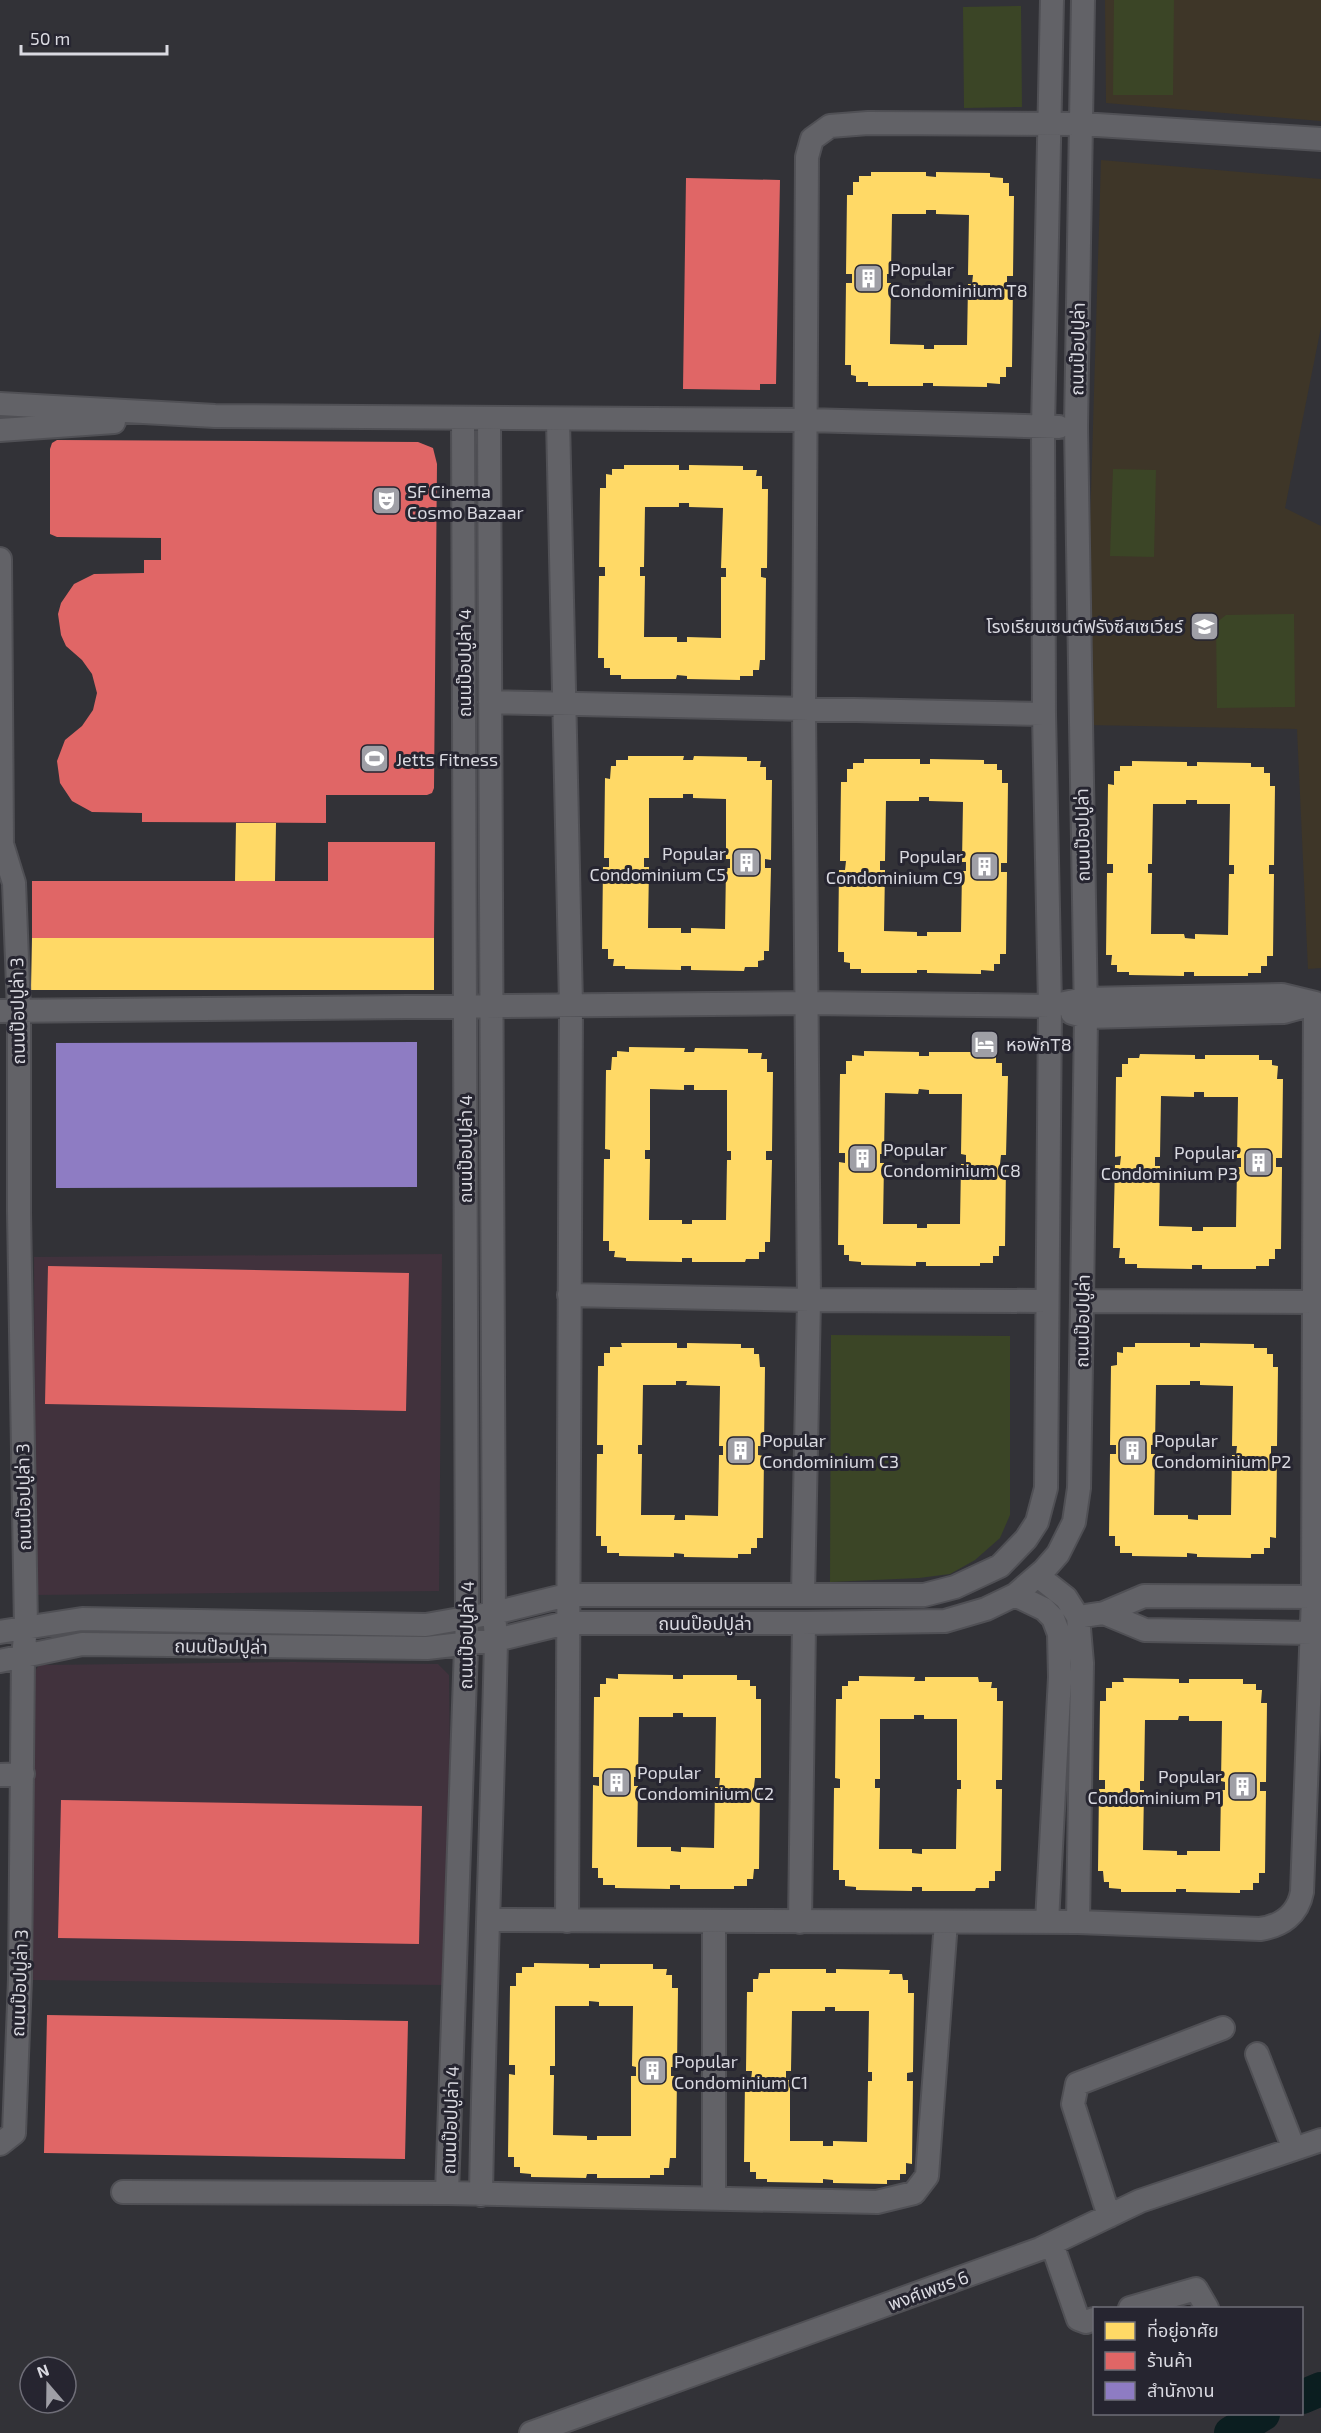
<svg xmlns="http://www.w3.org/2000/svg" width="1321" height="2433" font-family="'Exo 2','Noto Sans Thai',sans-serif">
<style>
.commercial{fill:#41323d}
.education{fill:#3e3628}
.grass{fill:#3b4526}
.homes{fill:#ffd966;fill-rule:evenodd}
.shops{fill:#e06666}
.offices{fill:#8e7cc3}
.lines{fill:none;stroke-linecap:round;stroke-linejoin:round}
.river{stroke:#0b1e20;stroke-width:34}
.street-casing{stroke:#505055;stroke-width:26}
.street{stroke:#626267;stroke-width:22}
.labels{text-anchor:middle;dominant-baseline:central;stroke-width:6;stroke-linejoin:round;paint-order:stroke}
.poi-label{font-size:18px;fill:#dadae1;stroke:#262530;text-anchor:start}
.street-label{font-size:18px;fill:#dadae1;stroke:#262530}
</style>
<rect width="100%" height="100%" fill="#323237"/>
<path class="commercial" d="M442 1254 439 1591 35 1595 34 1257Z
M293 1662 438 1664 449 1675 450 1767 442 1985 31 1980 29 1763 31 1677 39 1665Z"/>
<path class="education" d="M1105 0H1321V121L1106 103Z
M1101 160 1321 179V327L1285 508 1321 526V968L1308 969 1297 729 1084 725Z"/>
<path class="grass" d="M1114 0H1174L1173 95H1113Z
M1021 6 1022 107 964 108 963 7Z
M1113 469 1156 470 1154 557 1110 556Z
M1294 614 1295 707 1217 708 1216 623 1226 615Z
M831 1335 1010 1336V1515L1000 1538 975 1560 950 1574 919 1578 830 1582Z"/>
<path class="homes" d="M871 172H926V176L936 177V172L990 173V177L1003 178V183H1009V196H1014L1013 276H1007V285H1013L1012 367H1006V377H1000V384L987 383V387L933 386V383H923V386H868V382H856V376L851 375V365H845L846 283H852V274H846L847 195H853V182H859V176H871ZM926 210H936V214L969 215 968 275H973L972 284H968L967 345H934V349H924V345L890 344 891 283H887V274H891L892 214H926Z
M624 465H679V470H689V465L743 466V470H757L756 476H762V489H768L767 568H761V577L766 578 765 660H760L759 670H753V676H740V680L687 679V676L677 675 676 679H621V675H610V668H604V658H598L599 576H605V567H599L600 488H606V474L612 475V469H624ZM679 503H689V507L723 508 721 568H726V577H721V638L687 637V642H677V637H644L645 576H640V567H644L645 507H679Z
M628 756H684L683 760H693L694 756 747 757V761H761L760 767H766V780H772L771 860 765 859V868H771L769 951H764V960L758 961V967H745L744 971 691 970V966H681V970L625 969V966H613L614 959H608V949H602L603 867H609V858H604L605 778 610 779 611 766H616V760H628ZM683 794H693V798L726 799V859H730V868H726L725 929 691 928V933H681V928H648L649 867H644V858H649V798H683Z
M864 759H920V764H930V759L984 760V764H997V770H1002V783H1008L1007 863H1001V872H1007L1006 954H1000V964H994V971L981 970V974L927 973V970H917V973H861V969H850V963L844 962V952H838L839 870H845L846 861H840L841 782H847V769H853V763H864ZM919 797H929V801L963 802 962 862H966V871H962L961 932H927V936H917V932L884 931 885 870H880V861H885L886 801H919Z
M1132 761 1187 762V766H1197V762L1251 763V767H1264V773H1270V786H1275L1274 865H1269V874H1274L1273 956H1267V966H1261V973H1248V976H1194V972H1184V976L1129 975V972H1117V965H1111L1112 955H1106L1107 873H1113V864H1107L1108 784 1114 785V771H1120V766H1132ZM1186 800H1197V804H1230L1229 865H1234V874H1229L1228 935 1195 934V939L1185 938 1184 934H1151L1152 873H1148V864H1152L1153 804H1186Z
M236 823H276L275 881 235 882Z
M32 938H434V990H31Z
M629 1047 685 1048 684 1052H694L695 1048 748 1049V1053H762L761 1059H767V1072H773L772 1151H766V1160H772L770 1242H765V1252H759V1259H746L745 1262H692V1258H682V1262L626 1261V1258L614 1257 615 1251H609V1241H603L604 1159H610V1150L605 1149 606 1070H611L612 1057H617V1051L629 1052ZM684 1085H694V1090H727V1151H731V1160H727L726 1220H692V1224H682V1220H649L650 1159H645V1150H650V1089L684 1090Z
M864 1051 919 1052V1056H929V1052H983V1057H996V1063H1002V1076H1008L1006 1155H1001L1000 1164H1006L1005 1246H999V1256H993V1263H980V1266H926V1262H916V1266L861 1265V1262L849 1261V1255H844V1245H838L839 1162 845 1163V1153H839L840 1074H846V1061H852V1055L864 1056ZM919 1089 929 1090V1094H962L961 1154 966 1155V1164H961L960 1224H927V1228H917V1224H883L884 1163H880V1154H884L885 1093 918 1094Z
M1140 1054 1195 1055V1059H1205V1055H1259V1060H1272V1065L1278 1066 1277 1079H1283L1282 1158H1276V1167H1282L1281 1249H1275V1259H1269V1266H1256V1269H1202V1265H1192V1269L1137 1268V1264H1125V1258H1119L1120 1248H1113L1115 1165H1120L1121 1156 1115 1157 1116 1077H1122V1064H1128V1058H1139ZM1194 1092H1204V1097H1238L1237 1158H1241V1167H1237L1236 1227H1203V1231H1192V1227L1159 1226 1160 1166H1155V1157H1160L1161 1096 1194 1097Z
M621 1343H677V1348H687V1343L741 1344V1348H754V1354H759L760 1367H765L764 1446H758V1455L764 1456 763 1538H757V1548H751V1554H738V1558L684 1557V1554L674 1553V1557L619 1556V1553H607V1546H601V1536H596L597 1454H603V1445H597L598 1366H604V1353H610V1347H622ZM676 1381H687L686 1385 720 1386 719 1446H723V1455H719L718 1516 685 1515V1520H674L675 1515H641L642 1454H638V1445H642L643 1385H676Z
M1135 1343H1190V1347H1200V1343L1254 1344V1348H1267V1354H1273V1367H1278L1277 1446H1271V1455H1277L1276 1538 1270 1537V1548H1264V1554H1251V1558L1197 1557V1554L1187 1553V1557L1132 1556V1553H1120V1546H1115V1536H1109L1110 1454H1116V1445H1110L1111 1366 1117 1365V1352L1123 1353V1347H1135ZM1190 1381H1200V1385L1233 1386 1232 1446H1237L1236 1455H1232L1231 1515H1198V1520L1188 1519V1515H1154L1155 1454H1151V1445H1155L1156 1385H1190Z
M618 1674 673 1675V1679H683V1675H737V1680H750V1686H756V1699H761V1778H755L754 1787H760L759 1869H754L753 1879H747V1886H734V1889H680V1885H670V1889L615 1888V1885H603V1878H598V1868H592L593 1785 599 1786V1777H593L594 1697H600V1684H606V1678L618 1679ZM673 1713H683V1717H716L715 1778H720L719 1787H715L714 1848 681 1847V1852L671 1851V1847H637L638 1786H634V1777H638L639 1717H673Z
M859 1676 915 1677 914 1681H925V1677H978L979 1682H992L991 1688H997V1701H1003L1002 1780H996V1789H1002L1001 1871H995V1881H989V1888H976L975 1891H922V1887H912V1891L856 1890V1887L845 1886V1880H839V1870H833L834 1788H840V1779L835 1778 836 1699H842V1686H848V1681H859ZM914 1715H924V1719H957V1780H961V1789H957L956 1849H922V1854L912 1853V1849H879L880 1788H875V1779H880V1719H914Z
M1123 1678 1179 1679V1683H1189V1679H1243V1684H1256V1690H1262L1261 1703H1267L1266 1782H1260V1791H1266L1265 1873H1259V1883H1253V1890H1240V1893L1186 1892V1889H1176V1892H1121V1889L1109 1888V1882H1104L1103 1871H1098L1099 1789H1105V1780H1099L1100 1701H1106V1688H1112V1682H1124ZM1179 1716H1189V1721H1222L1221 1781 1225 1782V1790H1221L1220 1851H1187V1855H1177V1851L1143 1850 1144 1790H1140V1781H1144L1145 1720H1178Z
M534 1963 589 1964V1968H600V1964H653V1969H667L666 1975H672V1988H678L677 2067H671V2076H677L676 2158H670L669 2168H664V2175H650V2178H597V2174H587L586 2178 531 2177V2174L520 2173V2167H514V2157H508L509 2074 515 2075V2065H509L510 1986H516V1973H522V1967H534ZM589 2001 599 2002V2006H633L632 2066 636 2067V2076H631V2136H597V2140H587V2136L553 2135 554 2075H550V2066H555V2006H589Z
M770 1969H826V1973H836V1969L890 1970 889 1974H902L903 1980H908V1993H914L913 2072 907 2073V2081H913L912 2164 906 2163V2174H900V2180H887V2184L833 2183V2180L823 2179V2183L767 2182V2179H756V2172H750V2162H744L745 2080H751L752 2071H746L747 1992H753V1979H758L759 1973H770ZM825 2007H835V2011H869L868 2072H872V2081H868L867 2142 833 2141V2146H823V2141H790V2080H786V2071H791L792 2011H825Z"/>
<path class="shops" d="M686 178 780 180 776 384H760V390L683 389Z
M57 440 418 442 433 448 437 464 434 788 432 793 427 795H326V823L142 822V813L92 812 72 801 60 783 57 761 65 740 82 726 93 710 97 693 92 674 82 660 66 646 61 635 58 614 61 603 74 584 94 574 144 573V560H161V538L57 537 50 534V449L52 443Z
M328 842H435L434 938H32V881H328Z
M48 1266 409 1273 406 1411 45 1404Z
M61 1800 422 1806 419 1944 58 1938Z
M47 2015 408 2021 405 2159 44 2153Z"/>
<path class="offices" d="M417 1042V1187L56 1188V1043Z"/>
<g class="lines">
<path class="river" d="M1302 2397 1321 2389
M1231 2433 1263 2414"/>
<defs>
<path id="street" d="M0 404 215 416 806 420 1059 427
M558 420 571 1005 567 1921
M0 430 114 422
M0 559 2 844 14 883 19 1011V1212L26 1628 23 1656 20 1979 14 2133 0 2144
M490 702 1044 714
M0 1011 808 1003 1050 1006 1084 999 1282 995 1315 1003
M1072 1013 1086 1017 1284 1012 1313 1004
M569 1295 809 1300 1047 1301
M1082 1301 1315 1302
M1038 1576 1066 1598 1078 1617 1082 1663 1078 1922
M803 1595 809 1300 804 710 807 157 812 139 830 126 868 123 1081 124 1321 139
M1015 1595 1044 1609 1053 1618 1059 1634 1060 1677 1047 1922
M1104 1613 1145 1630 1312 1633
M1078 1617 1104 1613 1144 1596 1313 1597
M0 1632 82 1619 426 1625 494 1613 567 1595H924L955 1587 1000 1566 1026 1539 1037 1522 1046 1488 1050 1006 1044 714 1043 427 1052 0
M0 1661 82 1644 427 1648 496 1640 566 1623H804L945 1621 986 1609 1015 1595 1044 1570 1058 1554 1074 1522 1079 1488 1082 1301 1086 1017 1076 427 1083 0
M0 1775 23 1774
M489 1920 1078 1922 1260 1929C1282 1926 1298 1914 1302 1892L1313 1597 1315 1003
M800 1922 804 1623
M1257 2054 1294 2149
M123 2192 447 2193 877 2202 914 2193 927 2176 946 1922
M447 2193 467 1619 463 418
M481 2195C484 2010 492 1825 496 1640L494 1613 489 419
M714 2198V1921
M1109 2216 1073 2104 1077 2084 1223 2028
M1052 2244 1078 2319 1086 2322 1094 2319
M1130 2308 1196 2289 1207 2308
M531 2433 1040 2249 1140 2201 1321 2140"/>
</defs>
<use href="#street" class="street-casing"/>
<use href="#street" class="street"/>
</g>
<defs>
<symbol id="building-square" viewBox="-11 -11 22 22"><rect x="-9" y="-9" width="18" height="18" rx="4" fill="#9f9fa6" stroke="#262530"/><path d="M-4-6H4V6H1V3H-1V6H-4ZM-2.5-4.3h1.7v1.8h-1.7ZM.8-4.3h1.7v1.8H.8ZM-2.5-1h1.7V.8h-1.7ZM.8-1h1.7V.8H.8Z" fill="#fff"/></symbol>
<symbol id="theatre-square" viewBox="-11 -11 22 22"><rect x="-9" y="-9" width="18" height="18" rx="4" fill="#9f9fa6" stroke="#262530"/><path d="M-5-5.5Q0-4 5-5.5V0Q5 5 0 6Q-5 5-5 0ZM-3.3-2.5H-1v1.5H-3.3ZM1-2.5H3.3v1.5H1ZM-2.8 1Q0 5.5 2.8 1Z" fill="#fff"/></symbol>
<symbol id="school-square" viewBox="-11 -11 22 22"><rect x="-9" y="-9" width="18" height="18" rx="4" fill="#9f9fa6" stroke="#262530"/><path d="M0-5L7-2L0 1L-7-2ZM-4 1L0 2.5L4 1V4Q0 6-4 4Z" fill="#fff"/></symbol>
<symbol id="stadium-square" viewBox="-11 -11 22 22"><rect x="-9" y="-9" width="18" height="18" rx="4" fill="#9f9fa6" stroke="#262530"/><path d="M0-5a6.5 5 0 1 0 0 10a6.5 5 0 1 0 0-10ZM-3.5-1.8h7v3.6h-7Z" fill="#fff"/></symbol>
<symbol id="hotel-square" viewBox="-11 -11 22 22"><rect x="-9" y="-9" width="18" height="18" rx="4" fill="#9f9fa6" stroke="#262530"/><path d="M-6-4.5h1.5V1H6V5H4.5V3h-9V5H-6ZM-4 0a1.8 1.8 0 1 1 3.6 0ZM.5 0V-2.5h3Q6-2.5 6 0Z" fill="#fff"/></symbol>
</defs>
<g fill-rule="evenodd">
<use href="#building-square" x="852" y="262" width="33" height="33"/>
<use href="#theatre-square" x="370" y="484" width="33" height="33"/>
<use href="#school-square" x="1188" y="610" width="33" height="33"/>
<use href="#stadium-square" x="358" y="742" width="33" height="33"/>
<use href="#building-square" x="730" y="846" width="33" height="33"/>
<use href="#building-square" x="968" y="850" width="33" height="33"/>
<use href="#hotel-square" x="968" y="1028" width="33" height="33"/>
<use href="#building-square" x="846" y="1142" width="33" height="33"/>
<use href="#building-square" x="1242" y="1146" width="33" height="33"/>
<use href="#building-square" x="724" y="1434" width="33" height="33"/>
<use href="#building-square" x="1116" y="1434" width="33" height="33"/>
<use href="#building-square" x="600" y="1766" width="33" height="33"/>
<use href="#building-square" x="1226" y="1770" width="33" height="33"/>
<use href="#building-square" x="636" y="2054" width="33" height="33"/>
</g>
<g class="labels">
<g class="poi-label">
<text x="890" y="269">Popular<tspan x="890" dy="21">Condominium T8</tspan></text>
<text x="407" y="491">SF Cinema<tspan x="407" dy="21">Cosmo Bazaar</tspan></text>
<text x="1183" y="626" text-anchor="end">โรงเรียนเซนต์ฟรังซีสเซเวียร์</text>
<text x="396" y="759">Jetts Fitness</text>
<text x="726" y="853" text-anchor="end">Popular<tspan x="726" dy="21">Condominium C5</tspan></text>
<text x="963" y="856" text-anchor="end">Popular<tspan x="963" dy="21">Condominium C9</tspan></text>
<text x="1006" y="1044">หอพักT8</text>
<text x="883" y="1149">Popular<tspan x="883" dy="21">Condominium C8</tspan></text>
<text x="1238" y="1152" text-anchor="end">Popular<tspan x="1238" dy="21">Condominium P3</tspan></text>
<text x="762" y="1440">Popular<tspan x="762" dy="21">Condominium C3</tspan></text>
<text x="1154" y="1440">Popular<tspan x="1154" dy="21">Condominium P2</tspan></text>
<text x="637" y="1772">Popular<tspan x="637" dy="21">Condominium C2</tspan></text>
<text x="1222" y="1776" text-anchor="end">Popular<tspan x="1222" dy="21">Condominium P1</tspan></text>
<text x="674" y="2061">Popular<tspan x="674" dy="21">Condominium C1</tspan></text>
</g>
<g class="street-label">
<text transform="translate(1077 349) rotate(-89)">ถนนป๊อปปูล่า</text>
<text transform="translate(464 663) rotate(-90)">ถนนป๊อปปูล่า 4</text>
<text transform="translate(1082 835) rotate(-91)">ถนนป๊อปปูล่า</text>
<text transform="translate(17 1011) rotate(-91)">ถนนป๊อปปูล่า 3</text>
<text transform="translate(465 1149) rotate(-90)">ถนนป๊อปปูล่า 4</text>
<text transform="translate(1082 1321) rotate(-89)">ถนนป๊อปปูล่า</text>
<text transform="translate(23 1497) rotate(-91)">ถนนป๊อปปูล่า 3</text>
<text x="705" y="1623">ถนนป๊อปปูล่า</text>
<text transform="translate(466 1635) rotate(-89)">ถนนป๊อปปูล่า 4</text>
<text transform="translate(221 1646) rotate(1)">ถนนป๊อปปูล่า</text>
<text transform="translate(19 1983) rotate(-88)">ถนนป๊อปปูล่า 3</text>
<text transform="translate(450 2120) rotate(-88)">ถนนป๊อปปูล่า 4</text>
<text transform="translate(928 2290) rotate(-20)">พงศ์เพชร 6</text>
</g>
</g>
<rect x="1093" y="2307" width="210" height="108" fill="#262530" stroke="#6e6d77" stroke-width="1.5"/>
<rect x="1105" y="2322" width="30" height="18" fill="#ffd966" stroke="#6e6d77" stroke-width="1.5"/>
<text x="1147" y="2337" font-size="18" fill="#dadae1">ที่อยู่อาศัย</text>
<rect x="1105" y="2352" width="30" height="18" fill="#e06666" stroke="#6e6d77" stroke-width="1.5"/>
<text x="1147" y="2367" font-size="18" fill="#dadae1">ร้านค้า</text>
<rect x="1105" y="2382" width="30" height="18" fill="#8e7cc3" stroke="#6e6d77" stroke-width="1.5"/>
<text x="1147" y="2397" font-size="18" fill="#dadae1">สำนักงาน</text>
<g transform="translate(48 2385) rotate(340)"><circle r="28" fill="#262530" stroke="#6e6d77" stroke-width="1.5"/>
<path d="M0-4.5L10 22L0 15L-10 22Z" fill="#9f9fa6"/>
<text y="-9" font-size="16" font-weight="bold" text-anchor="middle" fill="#dadae1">N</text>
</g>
<path d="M21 45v9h146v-9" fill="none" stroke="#dadae1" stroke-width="3"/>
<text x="30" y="45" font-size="18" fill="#dadae1" stroke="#262530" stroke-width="4.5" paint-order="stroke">50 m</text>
</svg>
